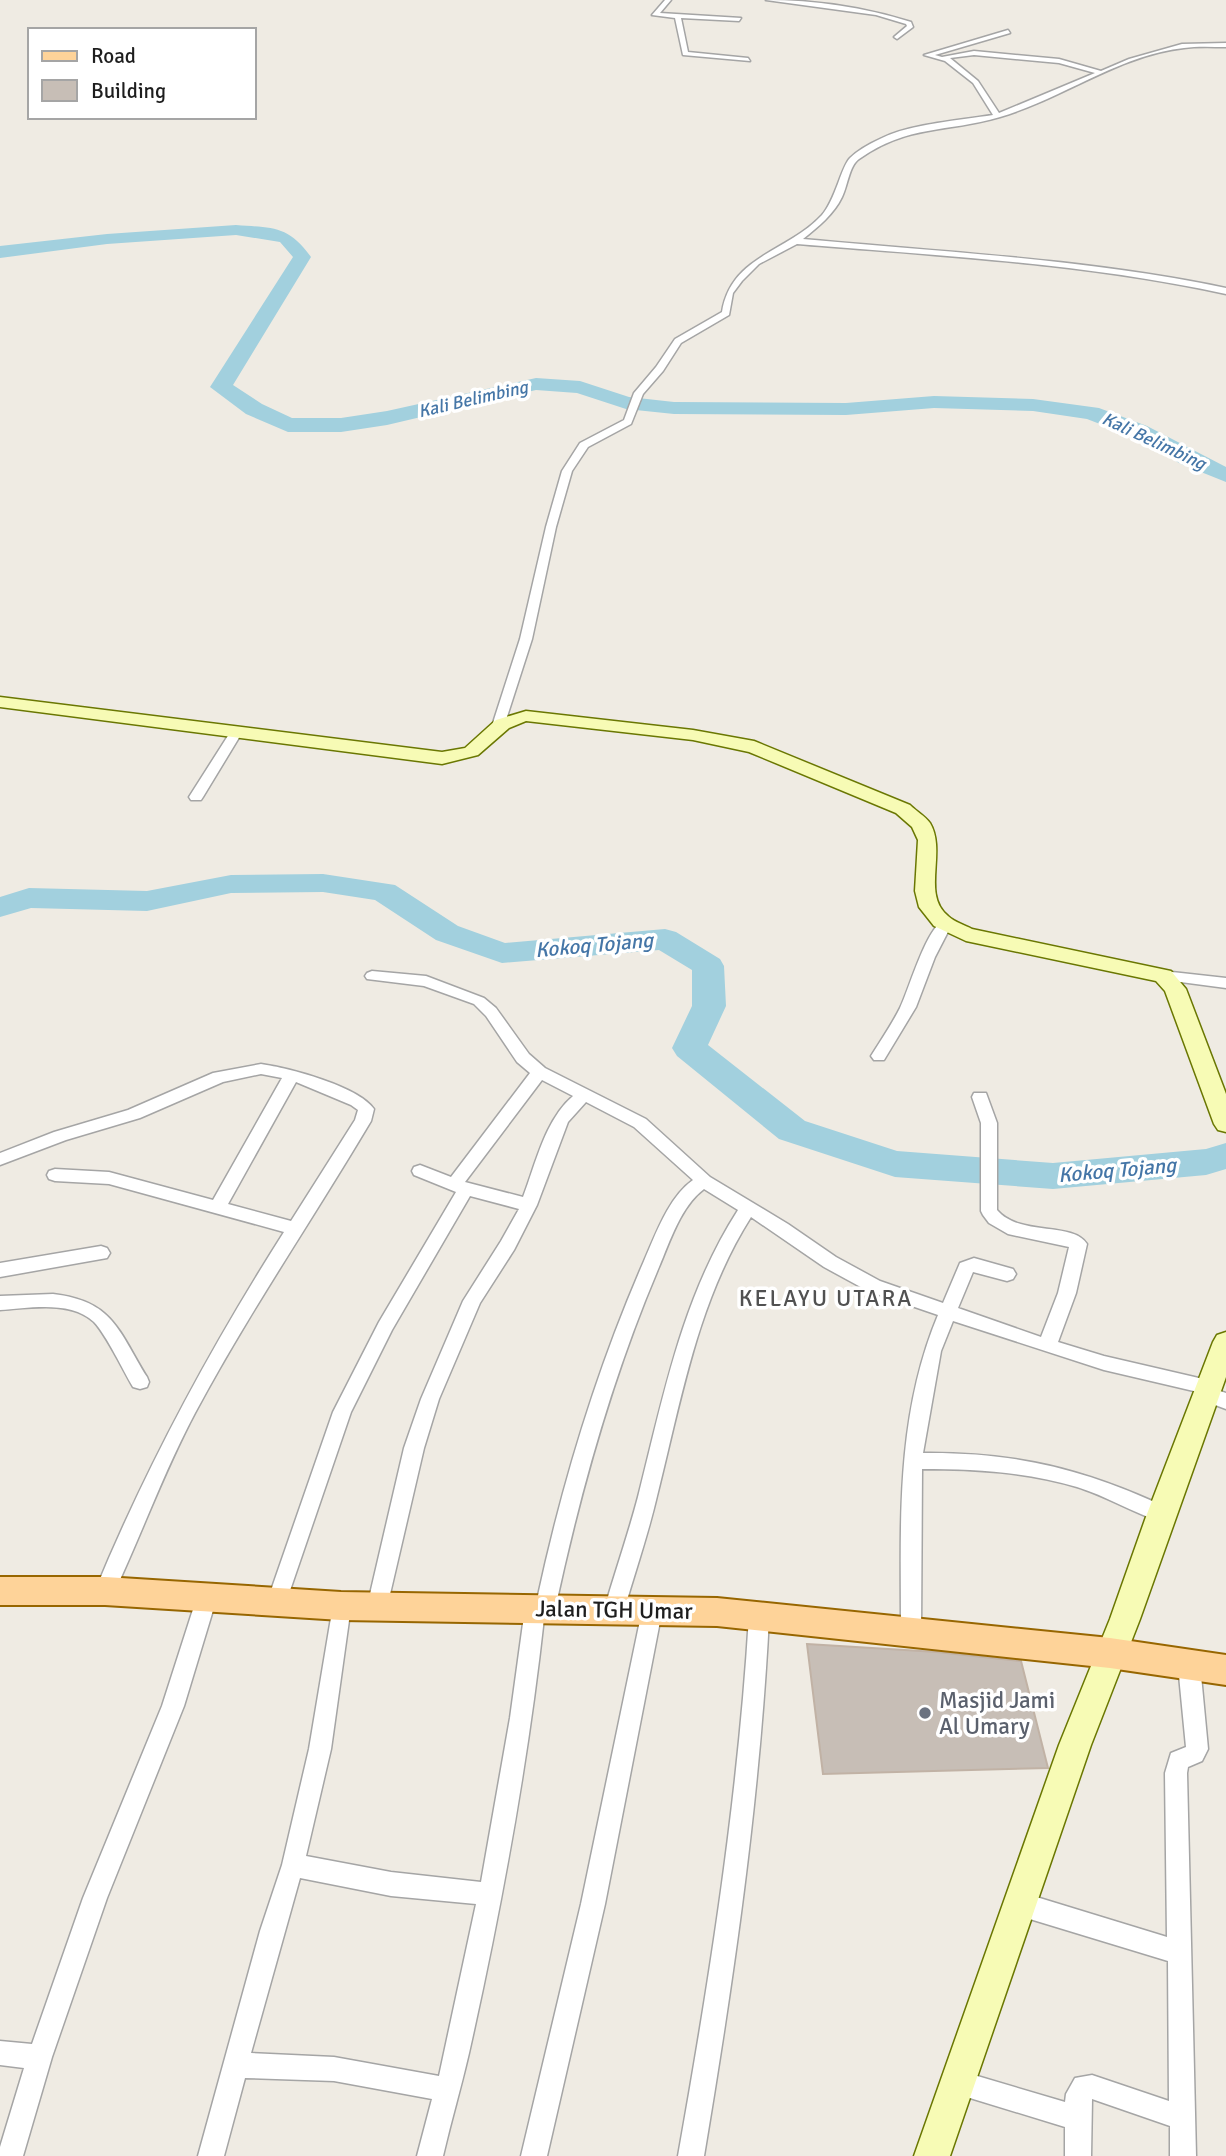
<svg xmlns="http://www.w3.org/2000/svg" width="1226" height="2156" font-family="Signika,sans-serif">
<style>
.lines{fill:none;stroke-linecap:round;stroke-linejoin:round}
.river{fill:#a2d0de;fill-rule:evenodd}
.building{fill:#c7beb6;stroke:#c1b2a5;stroke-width:2}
.street-casing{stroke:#a5a5a5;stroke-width:3}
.secondary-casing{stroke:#6a7702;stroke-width:3}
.primary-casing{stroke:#976600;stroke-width:4}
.street{fill:#fff;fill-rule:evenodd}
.secondary{fill:#f7fbb5;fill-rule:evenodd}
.primary{fill:#fed399;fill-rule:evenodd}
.worship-dot{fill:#6b7280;stroke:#fff;stroke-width:2.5}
.labels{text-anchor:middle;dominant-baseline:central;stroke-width:7;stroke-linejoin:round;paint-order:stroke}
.far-water-label{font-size:18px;font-style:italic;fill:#4576a7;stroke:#fff}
.water-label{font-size:21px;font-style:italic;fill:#4576a7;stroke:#fff}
.quarter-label{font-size:23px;letter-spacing:2px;fill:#515151;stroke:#fff}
.near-street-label{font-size:23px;fill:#1e1e1e;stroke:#fff}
.near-worship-label{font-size:23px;fill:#5b616d;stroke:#fff;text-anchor:start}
</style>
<rect width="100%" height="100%" fill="#efebe3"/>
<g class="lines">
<path class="river" d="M236 225C273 228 288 225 311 257L233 385 262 404 292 418H341L387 411 536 378 580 381 629 397 674 402 846 403 934 396 1033 399 1099 408 1147 426 1226 467V482L1181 464 1131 436 1087 419 1033 411 934 408 846 415 674 414 626 409 577 393 536 390 387 425 341 432H288L246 414 210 387 293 257 280 242 236 235 107 244 0 258V246L107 234Z
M323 874 395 885 458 926 505 943 665 929 676 932 720 959 724 966 726 1006 708 1045 805 1121 897 1151 1053 1163 1206 1149 1226 1143V1169L1206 1175 1053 1189 895 1177 779 1139 677 1056 672 1048 692 1006V970L659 950 502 963 436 940 375 900 323 892 231 893 147 911 31 908 0 917V897L29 888 147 891 231 875Z"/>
</g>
<path class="building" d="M807 1644 937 1652 1021 1661 1048 1768 823 1774Z"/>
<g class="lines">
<defs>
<path id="street" d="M665 0H671L660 13 741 18 739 21 681 18 688 52 748 58 750 61 683 55 675 18 652 15Z
M766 0C815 0 864 7 911 22L913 27 897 39 894 37 907 26 906 24 876 15Z
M1008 30 1010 33 935 55 942 57 974 51 1059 59 1101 71 1129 59 1182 44 1226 43V47C1212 47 1197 46 1184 48 1119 55 1062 99 1000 117 946 133 909 124 859 159 849 166 848 185 842 197 834 214 818 227 803 239 944 252 1087 259 1226 288V294C1085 263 941 256 797 244L759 264 742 281 733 293 729 315 681 343 663 371 643 394 631 424 588 447 572 471 556 527 532 639 504 726 498 730 494 729 492 726 520 639 546 527 562 471 580 443 624 420 634 393 656 367 675 339 722 312C731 255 788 252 822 215 836 199 841 167 850 158 858 150 873 142 882 138 910 124 961 120 993 115L973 83 945 61 924 55ZM974 55 1059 63 1095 73 999 113 978 81 950 58Z
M237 727 243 731 203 797 201 800H191L189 797 231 731Z
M945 920 952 924 935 957 916 1007 884 1060H874L871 1056C881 1040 892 1024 900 1008 909 990 927 925 945 920Z
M372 971 426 976 484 998 496 1008 529 1054 545 1068 646 1119 710 1177 788 1224 836 1257 880 1281 943 1303 960 1263 974 1258 1013 1269 1016 1274 1013 1279 1007 1281 973 1272 958 1308 1041 1337 1058 1293 1069 1247 1008 1234 989 1223 983 1215 981 1211V1123L972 1097 974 1093H986L997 1123V1210C1020 1237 1072 1221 1087 1244L1076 1293 1058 1342 1104 1356 1216 1382 1218 1387 1217 1390 1226 1393V1409L1199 1399 1198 1392 1104 1370 953 1321 941 1351 923 1453C1016 1452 1084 1469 1168 1508L1171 1514 1168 1520 1161 1522C1132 1512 1106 1496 1077 1487 1027 1472 974 1469 922 1469L921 1633 918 1640 911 1642 904 1640 901 1633C901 1524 895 1418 938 1315L868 1291 824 1267 751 1217C697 1302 681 1401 657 1496 648 1535 635 1572 624 1610L621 1616 614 1619 607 1616 604 1610C615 1572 628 1535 638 1497 663 1398 682 1297 738 1210L704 1189C681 1206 670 1241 659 1267 612 1377 580 1492 555 1609L552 1615 544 1618C528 1764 501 1910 469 2053 461 2088 451 2121 443 2156H417L432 2099 334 2081 245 2078 224 2156H198L260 1931 282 1865 309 1749 334 1600 341 1597 348 1600 351 1606 331 1749 306 1856 391 1872 481 1882 510 1718 525 1609 528 1603 537 1600C562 1484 596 1371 644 1261 656 1234 668 1198 693 1180L634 1127 586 1102 568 1122 537 1205 514 1250 480 1303 439 1399 424 1448 387 1607 384 1613 377 1616 370 1613 367 1607 404 1448 421 1399 463 1301 501 1241 519 1209 470 1196 392 1330 351 1412 284 1608 277 1611 270 1608 267 1602 333 1412 379 1322 456 1192 414 1175 412 1171 414 1167 420 1165 451 1177 530 1073 517 1062 486 1016 474 1004 424 986 367 979 365 976 367 973ZM542 1080 573 1096C545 1120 536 1163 523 1197L465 1182ZM300 1878 391 1896 476 1904 439 2076 334 2057 251 2053Z
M1163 971 1226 978V988L1158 979 1156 976 1158 973Z
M261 1064C289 1068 358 1086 374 1109L371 1121C313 1219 249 1312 195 1413 163 1473 141 1536 112 1597L105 1600 98 1597 95 1591C147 1465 211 1347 284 1232L109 1184 55 1181 49 1179 47 1175 49 1171 55 1169 109 1172 213 1200 282 1078 261 1074 223 1082 140 1118 66 1140 0 1165V1153L54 1132 128 1110 213 1073ZM296 1082 351 1105 358 1110 355 1120 291 1221 228 1204Z
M101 1246 107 1248 110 1253 107 1258 0 1277V1263Z
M53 1294C113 1301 118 1330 147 1377L149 1382 147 1387 140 1389 133 1387C123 1370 107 1336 94 1322 71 1300 29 1308 0 1310V1296Z
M207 1588 214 1591 217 1597 184 1706 107 1898 52 2057 23 2156H0V2147L24 2068 0 2065V2041L32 2044 83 1898 162 1706 197 1597 200 1591Z
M652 1602 659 1605 662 1611 605 1904 547 2156H521L581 1904 642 1611 645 1605Z
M759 1608 766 1610 769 1617C760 1798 734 1977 704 2156H678C710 1977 738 1799 749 1617L752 1610Z
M1189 1655 1196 1658 1200 1665 1208 1749 1202 1761 1188 1767 1187 1773 1196 2156H1170V2126L1092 2099 1091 2156H1065V2127L957 2094 948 2091 945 2082 948 2073 957 2070 1065 2102 1066 2094 1075 2078 1092 2075 1169 2101 1168 1961 1020 1916 1012 1912 1008 1904 1012 1896 1020 1892 1167 1937 1165 1773 1171 1753 1186 1747 1178 1665 1182 1658Z"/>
<path id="secondary" d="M0 697 442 752 465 748 496 720 526 711 693 730 754 741 910 805C916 811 925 816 930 823 947 852 921 894 948 916 954 922 965 925 972 929L1171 971 1186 989 1226 1094V1132L1218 1130 1214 1124 1165 991 1156 981 966 941 934 926 919 907 915 891 918 840 912 827 896 813 749 752 693 740 526 721 509 728 478 755 442 764 0 707Z
M1226 1332V1377L1140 1619 1091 1745 950 2156H914L1059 1745 1110 1619 1147 1514 1213 1342 1217 1335Z"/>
<path id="primary" d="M0 1577H105L341 1592 717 1598 1110 1638 1226 1655V1685L1110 1668 717 1626 341 1620 105 1605H0Z"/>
</defs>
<use href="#street" class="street-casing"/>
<use href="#secondary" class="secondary-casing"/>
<use href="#primary" class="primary-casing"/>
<use href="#street" class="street"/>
<use href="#secondary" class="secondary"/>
<use href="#primary" class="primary"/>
</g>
<circle class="worship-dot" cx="925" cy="1713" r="7"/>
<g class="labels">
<g class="far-water-label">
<text transform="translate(473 399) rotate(-13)">Kali Belimbing</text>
<text transform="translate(1154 441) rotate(25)">Kali Belimbing</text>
</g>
<g class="water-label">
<text transform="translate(594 945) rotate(-5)">Kokoq Tojang</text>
<text transform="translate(1117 1170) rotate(-5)">Kokoq Tojang</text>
</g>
<g class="quarter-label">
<text x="826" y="1298">KELAYU UTARA</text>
</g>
<g class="near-street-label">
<text transform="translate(614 1610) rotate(1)">Jalan TGH Umar</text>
</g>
<g class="near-worship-label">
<text x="939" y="1700">Masjid Jami<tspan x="939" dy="26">Al Umary</tspan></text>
</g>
</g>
<rect x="28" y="28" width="228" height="91" fill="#ffffff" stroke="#a5a5a5" stroke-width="2"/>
<rect x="42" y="51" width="35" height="10" fill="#fed399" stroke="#a5a5a5" stroke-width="2"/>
<text x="91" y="63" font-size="21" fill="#1e1e1e">Road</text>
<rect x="42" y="80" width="35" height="21" fill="#c7beb6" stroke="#a5a5a5" stroke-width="2"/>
<text x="91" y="98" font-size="21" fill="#1e1e1e">Building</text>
</svg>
